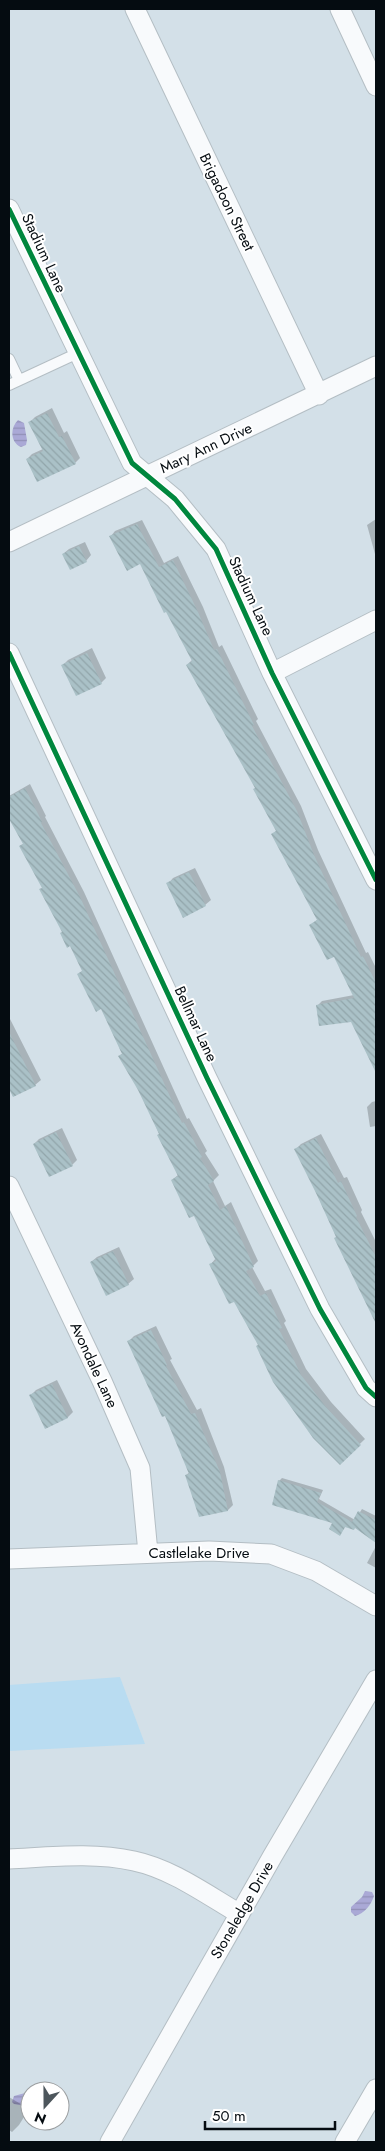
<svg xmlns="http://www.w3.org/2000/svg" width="385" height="2151" font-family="Jost,sans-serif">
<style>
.green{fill:#b9dcf1}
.water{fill:url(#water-rules)}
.shadow{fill:#0003}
.building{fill:url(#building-back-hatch)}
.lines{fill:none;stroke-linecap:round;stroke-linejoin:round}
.service-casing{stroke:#b4bec4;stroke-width:12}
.minor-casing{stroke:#b4bec4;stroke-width:21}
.service{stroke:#f8fafc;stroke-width:10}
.minor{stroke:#f8fafc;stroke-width:19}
.cycleway-casing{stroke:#fff;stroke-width:8}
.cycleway{stroke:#00873e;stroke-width:5}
.labels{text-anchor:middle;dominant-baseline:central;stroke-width:4;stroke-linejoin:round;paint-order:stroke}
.street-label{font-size:15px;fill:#050c11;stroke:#fff}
</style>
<defs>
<pattern id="water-rules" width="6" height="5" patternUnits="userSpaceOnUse" patternTransform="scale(1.25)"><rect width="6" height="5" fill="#aaa9d6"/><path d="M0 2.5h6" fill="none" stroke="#9190b7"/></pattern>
<pattern id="building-back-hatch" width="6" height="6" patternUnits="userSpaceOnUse" patternTransform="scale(1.25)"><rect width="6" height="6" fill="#aac1c7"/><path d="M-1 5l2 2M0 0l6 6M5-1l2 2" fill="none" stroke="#91a5aa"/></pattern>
</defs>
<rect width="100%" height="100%" fill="#d3e0e8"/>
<path class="green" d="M120 1677 145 1744 9 1751V1685Z"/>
<path class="water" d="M18 420 24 423 27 440 26 445 21 447C10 442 10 428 18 420Z
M365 1891 372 1892 374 1896C371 1905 365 1913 355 1916L351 1912V1907L362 1897Z
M25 2093H30V2107L14 2104 12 2102 14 2096Z"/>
<path class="shadow" d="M52 408 64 433 67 431 80 458 75 463 27 459 32 454 43 449 30 422 35 417Z
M376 519V554H375L367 525Z
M142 520 164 563 178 556 203 607 219 647 222 645 258 719 256 721 301 806 318 850 366 953 368 952 376 968V1070L352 1021 317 1006 322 1001 354 995 335 955 311 925 318 919 273 834 277 830 256 788 187 665 193 659 141 563 111 536 115 531Z
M85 542 91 555 86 561 63 554 69 549Z
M92 648 106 678 101 683 63 665 68 660Z
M30 784 46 816 45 817 84 892 187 1119 189 1118 207 1151 205 1153 219 1175 213 1181 225 1206 231 1202 258 1261 252 1267 265 1291 271 1289 286 1321 284 1323 306 1369 331 1402 365 1439 340 1463 259 1345 235 1300 211 1264 216 1258 194 1214 172 1180 178 1175 139 1089 119 1056 123 1053 102 1007 79 974 83 970 43 888 20 846 24 843 9 816V796Z
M195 868 211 900 205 905 168 884 173 878Z
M9 1017 41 1080 35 1085 13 1096 9 1087Z
M376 1101V1126L370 1127 367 1107 372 1102Z
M62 1128 77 1160 72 1165 34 1144 39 1139Z
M321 1134 344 1178 347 1177 362 1210 361 1212 376 1242V1321L336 1238 337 1237 296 1149 301 1144Z
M119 1247 134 1279 128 1284 91 1262 97 1257Z
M156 1326 172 1359 170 1360 197 1410 201 1408 224 1467 233 1505 228 1510 199 1515 186 1475 190 1472 165 1414 129 1341 134 1336Z
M57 1380 73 1412 68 1417 46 1428 31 1395 36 1390Z
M282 1478 323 1490 319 1499 355 1520 362 1509 376 1516V1541L355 1527 346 1526 340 1534 334 1522 279 1481Z
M376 1546V1568L367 1563Z
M9 2097 29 2109 19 2125 12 2132 9 2130Z"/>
<path class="building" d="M47 413 59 437 62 436 76 464 37 482 26 459 43 451 28 422Z
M137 524 159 567 173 560 198 612 214 650 217 649 254 725 252 726 297 811 314 855 361 957 363 956 376 983V1073L351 1022 319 1026 316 1005 354 998 334 957 327 960 309 925 317 920 271 834 276 831 253 789 255 788 186 665 192 661 166 612 164 613 140 564 127 571 109 536Z
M79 546 87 562 70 570 62 554Z
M87 653 102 684 76 696 61 665Z
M25 788 42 822 41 823 80 897 182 1123 184 1122 202 1157 200 1158 214 1181 208 1185 220 1210 226 1206 254 1267 246 1271 260 1296 266 1293 282 1328 279 1329 301 1375 326 1407 361 1445 340 1465 313 1438 273 1382 256 1346 258 1345 234 1302 229 1304 209 1264 216 1261 194 1216 189 1218 171 1180 178 1176 157 1135 159 1134 138 1090 118 1056 122 1054 101 1009 96 1012 77 974 82 971 70 946 67 948 60 933 62 932 39 889 42 888 19 846 23 844 9 819V797Z
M189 872 206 906 183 918 166 883Z
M9 1032 36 1086 13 1097 9 1089Z
M56 1132 73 1166 49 1177 33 1144Z
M316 1138 338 1183 341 1181 357 1216 356 1217 376 1257V1324L334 1238 336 1237 316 1193 294 1149Z
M113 1251 129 1285 106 1296 90 1262Z
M151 1330 167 1365 166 1366 191 1414 195 1413 220 1472 228 1511 199 1517 185 1475 189 1474 165 1416 162 1417 127 1341Z
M52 1384 68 1418 45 1429 29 1395Z
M278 1480 321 1493 317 1502 352 1522 358 1511 376 1520V1543L355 1528 354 1530 345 1527 340 1536 329 1529 332 1523 272 1505Z"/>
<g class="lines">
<defs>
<path id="service" d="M9 359 19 380
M9 385 78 353"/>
<path id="minor" d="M135 9 319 395
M340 9 376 86
M9 209 132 463 175 499 216 549 272 673 376 880
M9 542 376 366
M9 653 207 1078 320 1309 366 1388 376 1397
M272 673 376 620
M9 1186 102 1381 140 1468 148 1553
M9 1559 209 1551 271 1554 316 1571 376 1606
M9 1859C51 1857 93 1852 134 1861 172 1869 207 1895 240 1914
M110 2142 272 1857 376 1680
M345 2142 376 2089"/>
</defs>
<use href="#service" class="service-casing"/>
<use href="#minor" class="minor-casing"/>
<use href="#service" class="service"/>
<use href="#minor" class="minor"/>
<defs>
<path id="cycleway" d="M9 209 132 463 175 499 216 549 272 673 376 880
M9 653 207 1078 320 1309 366 1388 376 1397"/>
</defs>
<use href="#cycleway" class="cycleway-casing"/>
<use href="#cycleway" class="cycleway"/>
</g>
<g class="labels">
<g class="street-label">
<text transform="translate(227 202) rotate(64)">Brigadoon Street</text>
<text transform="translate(44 253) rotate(65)">Stadium Lane</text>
<text transform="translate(206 448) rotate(-25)">Mary Ann Drive</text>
<text transform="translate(251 596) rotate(65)">Stadium Lane</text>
<text transform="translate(196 1024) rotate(65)">Bellmar Lane</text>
<text transform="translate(94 1365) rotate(65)">Avondale Lane</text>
<text x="199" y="1553">Castlelake Drive</text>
<text transform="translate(242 1910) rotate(-60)">Stoneledge Drive</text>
</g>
</g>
<rect width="385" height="2151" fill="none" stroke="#050c11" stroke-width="20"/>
<g transform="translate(45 2106) rotate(201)"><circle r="24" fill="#ffffff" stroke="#9b9ea0"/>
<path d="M0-4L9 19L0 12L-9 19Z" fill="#4d565c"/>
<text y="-8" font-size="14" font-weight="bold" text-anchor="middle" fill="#050c11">N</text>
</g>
<path d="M205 2121v8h130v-8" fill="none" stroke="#050c11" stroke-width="2.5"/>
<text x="212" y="2121" font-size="15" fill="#050c11" stroke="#ffffff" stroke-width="4" paint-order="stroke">50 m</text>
</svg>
